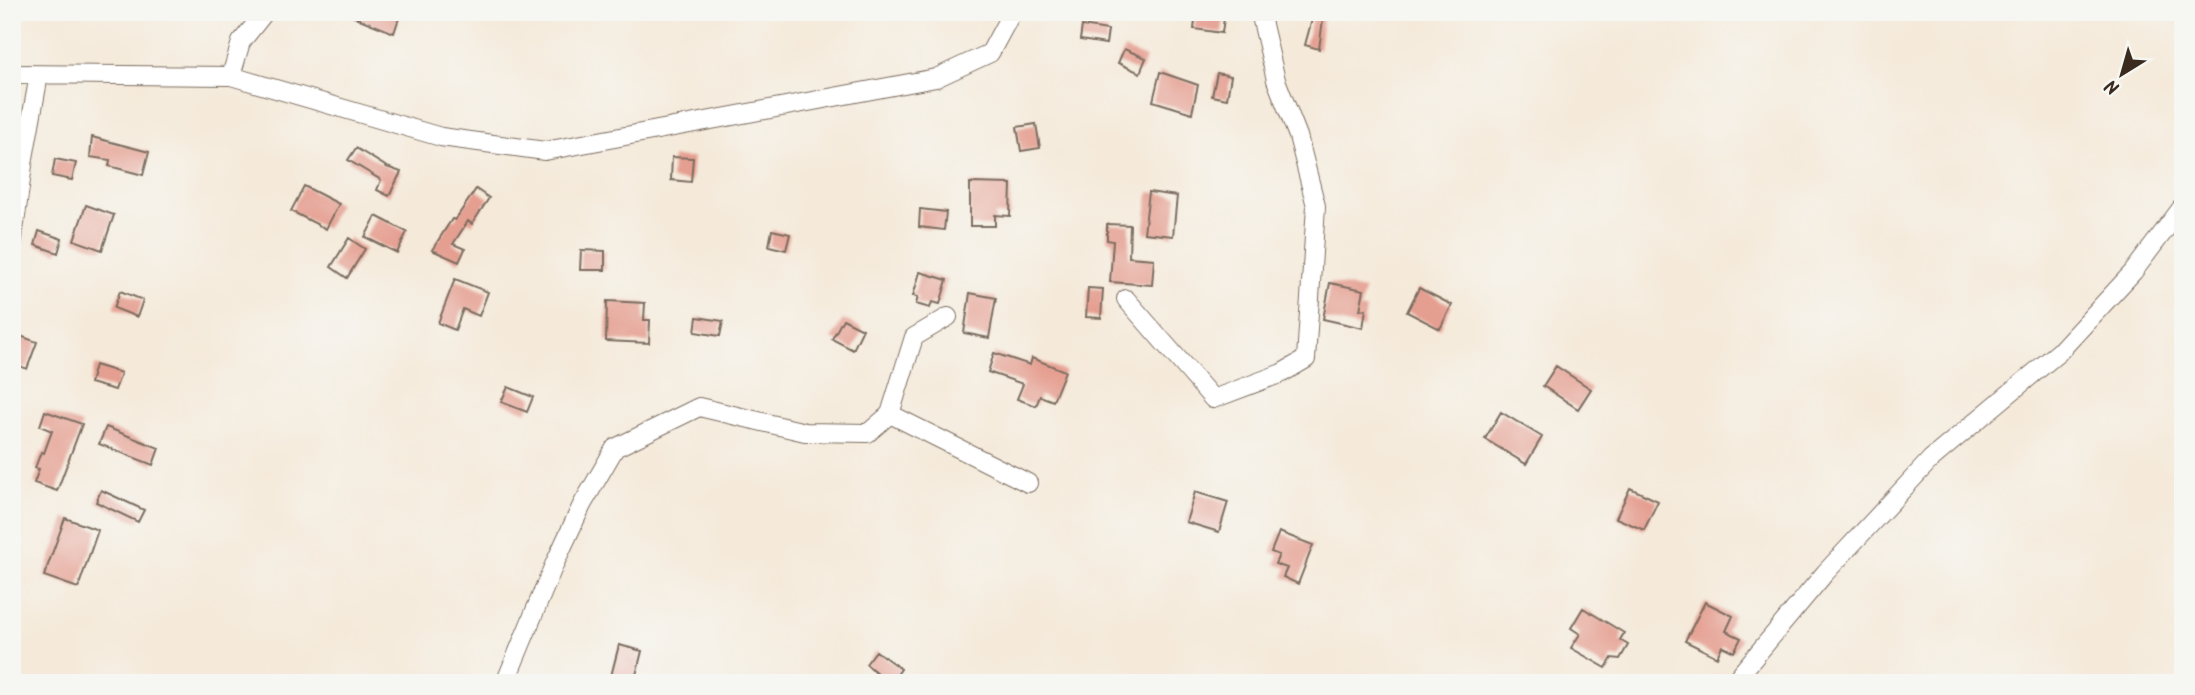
<svg xmlns="http://www.w3.org/2000/svg" width="2195" height="695" font-family="Kalam,sans-serif">
<style>
.building{fill:#e59f91}
.lines{fill:none;stroke-linecap:round;stroke-linejoin:round}
.minor-casing{stroke:#7c6d60;stroke-width:20}
.minor{stroke:#fff;stroke-width:18}
</style>
<rect width="100%" height="100%" fill="#f6f6f2"/>
<filter id="ink" filterUnits="userSpaceOnUse"><feTurbulence type="fractalNoise" baseFrequency=".0143" numOctaves="2"/><feDisplacementMap in="SourceGraphic" scale="14" xChannelSelector="R" yChannelSelector="G"/><feConvolveMatrix kernelMatrix="1 2 1 2 8 2 1 2 1" color-interpolation-filters="sRGB"/></filter>
<filter id="wash" filterUnits="userSpaceOnUse"><feTurbulence type="fractalNoise" baseFrequency=".00686" numOctaves="4" result="noise"/><feDisplacementMap in="SourceGraphic" scale="28" xChannelSelector="R" yChannelSelector="G"/><feGaussianBlur stdDeviation="1.57" result="paint"/><feColorMatrix in="noise" values="0 0 0 0 0 0 0 0 0 0 0 0 0 0 0 0 0 1.4 0 .05"/><feComposite in="paint" operator="in"/></filter>
<g filter="url(#wash)">
<rect width="100%" height="100%" fill="#f5eada"/>
<g id="blocks">
<path class="building" d="M342 12H401L394 33Z
M1314 12H1324L1319 49 1305 45Z
M1196 13 1224 18 1222 33 1194 29Z
M1082 26 1108 30 1106 44 1080 40Z
M1124 49 1146 58 1140 73 1118 63Z
M1160 72 1198 85 1192 113 1153 101Z
M1217 73 1231 76 1227 99 1212 96Z
M1036 124 1040 148 1021 151 1017 127Z
M92 137 149 152 143 175 109 166 110 160 90 157Z
M356 148 387 167 401 172 389 196 377 190 381 180 348 160Z
M672 157 693 158 691 182 671 180Z
M55 159 76 163 72 180 52 176Z
M970 183 1011 184 1010 216 995 215V226H970Z
M304 186 339 204 326 229 291 211Z
M476 189 489 198 472 224 468 221 453 244 465 249 459 262 432 250 452 219 455 220Z
M1149 192 1177 196 1173 236 1144 233Z
M86 205 114 215 102 250 74 240Z
M920 209 946 212 944 230 919 227Z
M376 216 407 232 397 253 365 237Z
M1107 224 1130 225 1129 257 1154 259 1152 285 1110 282 1113 241 1107 240Z
M772 230 790 234 786 250 769 246Z
M39 231 62 239 58 253 35 245Z
M349 238 365 249 347 278 331 267Z
M581 250 605 251V270H580Z
M920 272 947 280 940 304 932 302 930 308 916 304 918 297 913 296Z
M455 279 488 292 479 316 463 309 455 330 438 323Z
M1330 283 1364 290 1360 310 1366 309 1363 328 1323 319Z
M1088 288 1103 289 1101 318 1086 317Z
M1419 288 1452 305 1440 329 1407 312Z
M120 291 143 300 137 317 114 308Z
M970 293 996 298 989 338 964 333Z
M607 301 645 303 644 320H650L649 343 606 341Z
M697 317 723 321 720 336 695 332Z
M843 319 863 329 853 350 832 339Z
M12 333 37 342 27 369 12 363Z
M994 353 1030 365 1032 358 1065 371 1053 401 1040 396 1036 406 1017 399 1023 384 988 372Z
M95 365 121 373 115 390 90 383Z
M1556 366 1591 389 1578 409 1543 386Z
M508 387 533 397 527 412 501 402Z
M45 411 82 424 57 491 34 483 39 469 35 468 41 452 44 453 52 431 40 426Z
M1501 412 1542 437 1526 464 1485 439Z
M106 427 159 448 153 465 99 444Z
M1630 488 1658 501 1644 530 1616 518Z
M101 490 144 510 138 522 96 502Z
M1195 492 1228 502 1219 532 1186 522Z
M65 518 98 530 78 588 44 576Z
M1279 532 1313 545 1298 584 1283 577 1287 568 1275 564 1279 555 1271 552Z
M1705 602 1733 616 1726 631 1741 638 1734 652 1722 646 1717 657 1685 641Z
M1583 608 1624 633 1620 640 1628 645 1620 659 1612 658 1606 668 1571 648 1580 634 1571 628Z
M619 645 642 651 634 683 610 680Z
M876 651 901 669 891 683H870L877 673 866 664Z"/>
</g>
</g>
<g filter="url(#ink)">
<use href="#blocks" fill-opacity="0" stroke="#7c6d60" stroke-width="2"/>
<g class="lines">
<defs>
<path id="minor" d="M2180 12 2183 14
M12 74 231 76 441 137 545 151 936 78 990 53 1012 12
M231 76 241 42 265 12
M12 245 24 158 39 75
M1126 299 1213 399 1282 373 1306 359 1316 206 1298 136 1276 80 1260 12
M948 317 914 337 890 414 1028 483
M505 683 554 565 582 505 615 448 699 407 805 432 868 433 890 414
M1733 683 1825 573 1931 459 2059 352 2133 272 2183 206"/>
</defs>
<use href="#minor" class="minor-casing"/>
<use href="#minor" class="minor"/>
</g>
</g>
<rect width="2195" height="695" fill="none" stroke="#f6f6f2" stroke-width="42"/>
<g transform="translate(2122 74) rotate(217)" stroke="#f6f6f2" stroke-width="5" paint-order="stroke">
<path d="M0-5L12 26L0 18L-12 26Z" fill="#3b2a1e"/>
<text y="-10" font-size="19" font-weight="bold" text-anchor="middle" fill="#3b2a1e">N</text>
</g>
</svg>
